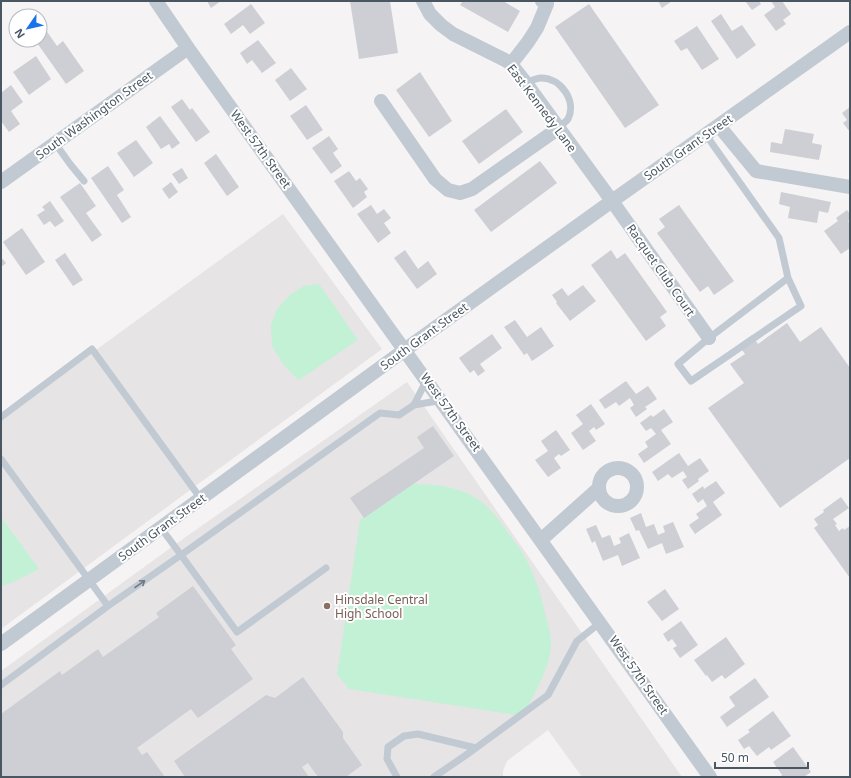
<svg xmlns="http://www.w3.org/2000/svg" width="851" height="778" font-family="'Noto Sans',sans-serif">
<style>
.education{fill:#e6e4e5}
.green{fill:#c3f1d5}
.building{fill:#cdcfd5}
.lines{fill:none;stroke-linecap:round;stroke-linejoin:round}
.service{stroke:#c1cad2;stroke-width:7}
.minor{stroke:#c1cad2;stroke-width:14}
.oneway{stroke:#6e7983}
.education-dot{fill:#8d6e63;stroke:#fff;stroke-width:1.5}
.labels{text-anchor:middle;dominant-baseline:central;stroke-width:4;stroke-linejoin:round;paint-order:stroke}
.street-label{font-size:12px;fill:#4a5661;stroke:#fff}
.education-label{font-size:12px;fill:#785e54;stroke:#fff;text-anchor:start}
</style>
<rect width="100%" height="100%" fill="#f5f3f3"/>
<path class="education" d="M283 214 382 349 1 629V419Z
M407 382 682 777H582L548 730 507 761 503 771V777H1V671L180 541Z"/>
<path class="green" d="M319 284 358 340 299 380 291 373 283 364 272 346 271 325 277 309 290 295 304 286Z
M412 484C434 484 456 486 476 498 489 506 498 519 507 531 513 540 521 549 526 559 535 576 541 594 545 613 548 624 551 634 551 646 550 668 533 696 523 716L349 689 337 674 360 520Z
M1 517 39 569 11 583 1 586Z"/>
<path class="building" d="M207 1H221L211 8Z
M350 1H390L398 53 359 59Z
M463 1H503L520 11 508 32 460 5Z
M658 1H672L662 8Z
M745 1H759L761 4 752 10Z
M771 1H782L791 14 783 20 786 24 776 31 764 15 775 7Z
M251 4 265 23 250 34 243 25 231 34 224 24Z
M589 4 659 105 625 128 555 27Z
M721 14 732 31 742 25 756 45 737 59 711 21Z
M41 23 57 46 63 41 84 71 66 84 35 40H40V24Z
M697 26 719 59 702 70 687 48 681 51 674 41Z
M258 40 276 63 262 73 252 60 247 64 240 53Z
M36 56 51 79 29 95 13 72Z
M291 68 307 89 290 101 275 80Z
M420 72 452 121 429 137 396 90Z
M11 85 23 102 11 111 20 124 9 132 1 121V93Z
M182 99 190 110 192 108 210 132 196 142 171 107Z
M306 105 323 130 307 140 290 116Z
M850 107V132L843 123 847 120 842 113Z
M506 109 523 132 479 164 462 141Z
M160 116 180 143 172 149 169 144 161 149 146 127Z
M785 129 814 134 812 143 822 145 819 160 770 152 771 142 782 144Z
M329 136 338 149 333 153 342 166 331 174 312 148Z
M136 140 153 163 134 177 117 153Z
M216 154 239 187 227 196 204 163Z
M540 161 557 183 491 232 474 210Z
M108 166 124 190 117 195 131 217 122 223 91 178Z
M182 168 188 178 179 184 172 174Z
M349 171 356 181 360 178 368 189 364 192 367 197 353 208 334 181Z
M171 182 178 192 169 199 162 189Z
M80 183 96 206 86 213 102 235 92 242 60 197Z
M781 192 831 202 828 213 819 211 817 223 788 218 790 207 779 204Z
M50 201 64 221 55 227 50 221 44 225 37 215 45 210 42 207Z
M371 205 377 214 384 209 391 218 384 223 391 233 378 243 357 214Z
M679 205 734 281 714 295 708 286 700 292 657 233 665 227 659 219Z
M847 210 850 214V220L848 221 850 224V248L841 254 824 231 838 221 836 218Z
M22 228 45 262 26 275 3 242Z
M405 250 418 269 428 261 437 274 417 289 394 258Z
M611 250 617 259 625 253 667 312 660 317 666 326 646 341 591 265Z
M65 253 83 280 73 286 55 260Z
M1 257 6 263 1 267Z
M583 285 596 301 570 321 556 303 557 302 552 295 562 288 568 296Z
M515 320 527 337 541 327 554 346 532 361 527 353 524 355 504 327Z
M787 323 800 342 821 327 850 368V458L780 508 708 408 744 383 730 364 745 354 738 345 752 335 758 344Z
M492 334 502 348 480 364 485 371 478 376 474 370 470 373 459 358Z
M626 381 636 394 648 386 657 399 645 407 647 409 636 417 630 408 634 405 630 398 619 406 616 402 605 409 599 400Z
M591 404 605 424 596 430 594 427 589 431 596 441 583 450 571 433 583 424 576 415Z
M664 409 673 422 661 430 671 444 644 463 638 454 648 447 645 442 656 434 651 428 646 431 640 423 651 415 653 417Z
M433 426 454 456 364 518 350 498 424 448 417 437Z
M556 430 570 450 561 456 559 454 554 458 561 468 548 477 535 460 548 451 541 441Z
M679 453 688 466 700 458 709 471 698 479 699 481 688 489 682 480 687 477 683 471 672 478 668 474 658 481 652 472Z
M716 481 725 493 713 502 722 515 695 534 689 525 699 518 696 514 707 506 703 499 698 503 692 494 703 486 704 489Z
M841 497 849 508 833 519 837 524 835 525 839 531 843 528 844 530 850 526V578L814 528 818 525 814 519 824 512 823 510Z
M641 513 646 527 654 524 658 535 665 532 663 526 673 522 684 547 666 554 662 543 648 549 639 530 636 531 630 518Z
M596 525 602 538 610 535 614 546 621 543 619 538 629 533 640 558 622 566 618 555 603 561 595 541 592 543 586 529Z
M193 586 236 645 231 649 253 679 198 718 191 709 137 748 142 755 147 752 165 777H1V714L60 671 62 675 98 649 103 657 159 617 156 613Z
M665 589 679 609 662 621 647 602Z
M681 621 698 645 680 658 673 648 677 646 672 639 668 642 663 634Z
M726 637 745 664 725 679 722 675 712 682 707 675 706 676 694 660Z
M303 677 343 732V738L362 765 346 777H318L308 763 302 767 309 777H185L174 761 266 695 275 698Z
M755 678 769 697 727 727 720 717 735 706 729 697Z
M773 711 791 736 771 750 769 747 757 756 749 746 744 749 738 740 750 732 748 730Z
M793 747 811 772 804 777H780L782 775 773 762Z"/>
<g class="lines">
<path class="service" d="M526 83C531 81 536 78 541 78 561 78 577 101 568 119 566 122 561 125 559 128
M706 135 779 238 788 278 709 338 678 364 691 381 801 306 788 278
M55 143 70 164 84 181
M427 379 414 405 443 400
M1 417 92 349 201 499
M1 459 108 606
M161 528 181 555 380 413 399 415 414 405
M1 685 108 606 181 555 237 632 326 568
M397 777 387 759 388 747 404 736 418 734 476 748
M434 777 469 753 548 695 577 641 601 622"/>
<path class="minor" d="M156 1 188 48C364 290 538 533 710 777
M423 1 430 14 441 25 453 34 505 60 511 64 526 83 612 201 709 338
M511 64 528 42 537 28 547 4 542 1
M381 101 435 179 448 190 460 193 472 189 559 128
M719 126 756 171 850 187
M1 182 188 48
M599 487a19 19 0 1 1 38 0a19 19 0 1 1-38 0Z
M542 539 599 488
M1 644 417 341 612 201 850 32"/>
</g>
<defs><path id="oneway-shaft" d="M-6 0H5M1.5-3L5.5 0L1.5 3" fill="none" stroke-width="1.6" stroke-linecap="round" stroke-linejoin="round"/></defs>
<use class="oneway" href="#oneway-shaft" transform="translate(140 584) rotate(-35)"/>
<circle class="education-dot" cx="327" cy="606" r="4"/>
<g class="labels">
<g class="street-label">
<text transform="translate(542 108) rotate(53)">East Kennedy Lane</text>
<text transform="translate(94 115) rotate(-36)">South Washington Street</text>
<text transform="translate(688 147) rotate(-35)">South Grant Street</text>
<text transform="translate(261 149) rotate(54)">West 57th Street</text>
<text transform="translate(661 270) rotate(55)">Racquet Club Court</text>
<text transform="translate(424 336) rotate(-36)">South Grant Street</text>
<text transform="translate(451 412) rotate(54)">West 57th Street</text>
<text transform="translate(162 527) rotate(-36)">South Grant Street</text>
<text transform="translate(639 675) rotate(55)">West 57th Street</text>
</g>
<g class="education-label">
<text x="335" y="599">Hinsdale Central<tspan x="335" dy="14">High School</tspan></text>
</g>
</g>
<rect width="851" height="778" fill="none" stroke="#4a5661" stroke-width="4"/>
<g transform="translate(28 28) rotate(236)"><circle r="19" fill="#ffffff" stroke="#b7bbc0"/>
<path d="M0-3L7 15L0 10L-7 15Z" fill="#1a73e8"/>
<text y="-6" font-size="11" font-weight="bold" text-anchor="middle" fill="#4a5661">N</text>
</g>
<path d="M715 762v6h93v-6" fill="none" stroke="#4a5661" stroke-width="2"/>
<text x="721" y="762" font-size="12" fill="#4a5661" stroke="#ffffff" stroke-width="3" paint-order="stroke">50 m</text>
</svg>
